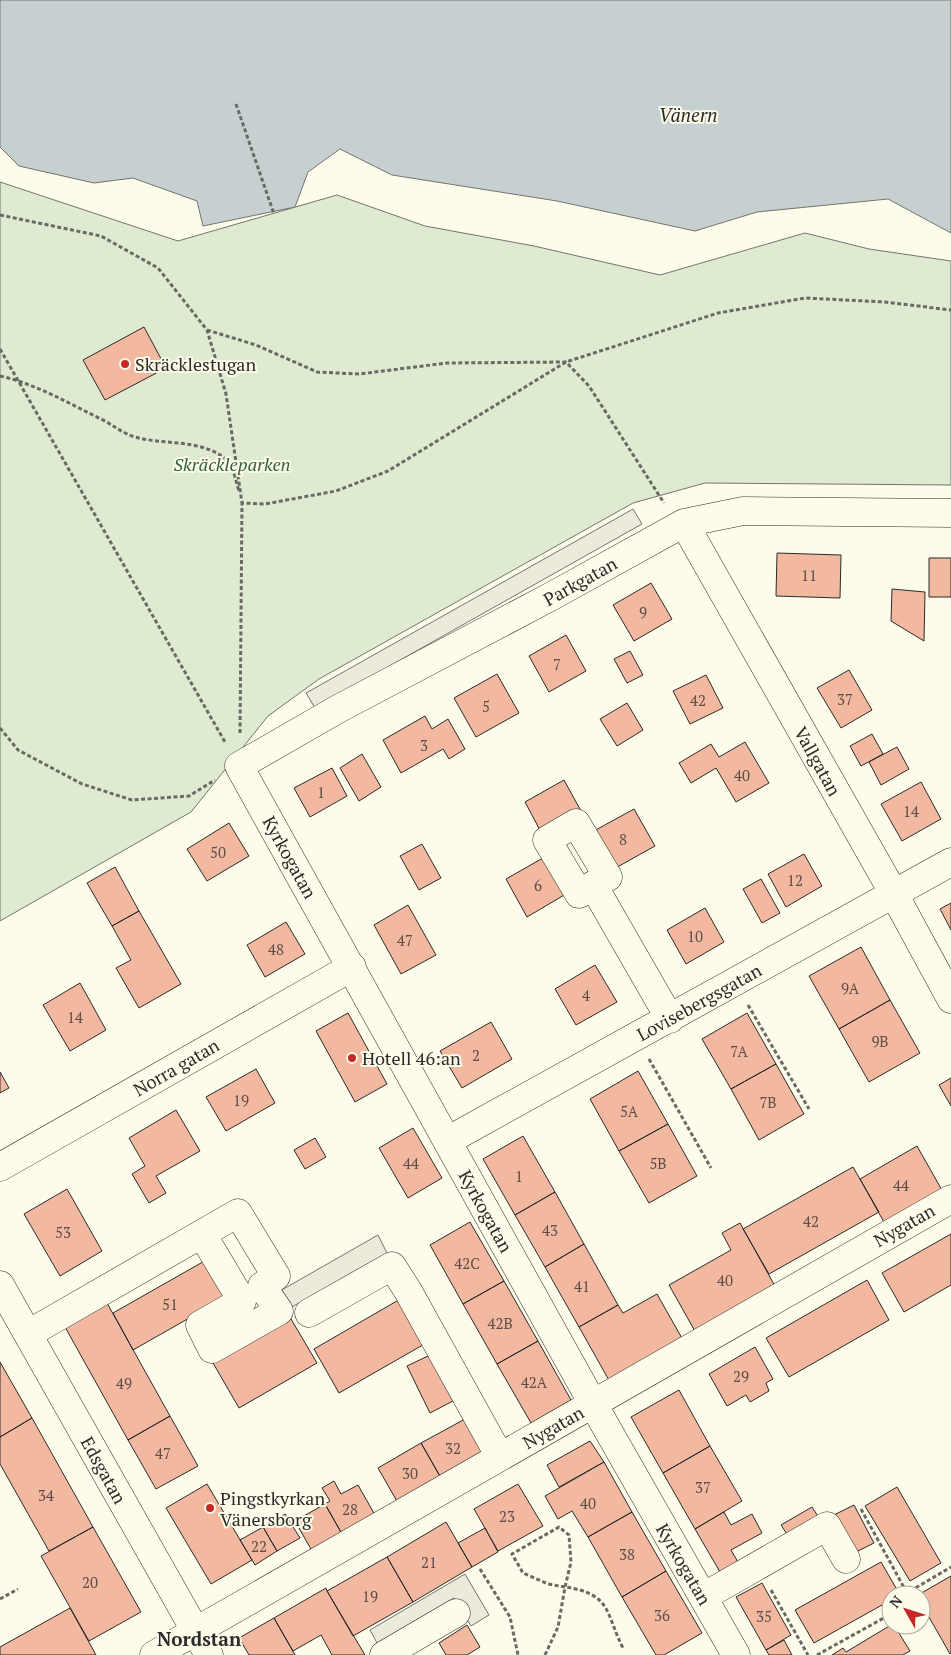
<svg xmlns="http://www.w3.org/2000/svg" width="951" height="1655" font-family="'PT Serif',serif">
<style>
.green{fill:#deebd1;stroke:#74746e}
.parking{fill:#eceadb;stroke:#74746e}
.water{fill:#c7d0d0;stroke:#74746e}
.building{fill:#f2b8a0;stroke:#2b2b2b}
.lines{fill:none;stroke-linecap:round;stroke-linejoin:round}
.minor-casing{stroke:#2b2b2b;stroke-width:29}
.path{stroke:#6a6964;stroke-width:3;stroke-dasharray:4 2.5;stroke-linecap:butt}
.minor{stroke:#fdfbea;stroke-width:28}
.poi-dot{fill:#c62828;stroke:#fdfbea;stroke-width:2}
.labels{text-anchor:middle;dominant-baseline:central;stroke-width:4;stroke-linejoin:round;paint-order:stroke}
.number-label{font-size:15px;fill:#5d4e48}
.poi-label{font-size:18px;fill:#2b2b2b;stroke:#fdfbea;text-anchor:start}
.park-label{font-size:18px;font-style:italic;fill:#34623c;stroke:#fdfbea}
.street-label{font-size:18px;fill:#2b2b2b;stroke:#fdfbea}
.water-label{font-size:19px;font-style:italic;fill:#2b2b2b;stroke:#fdfbea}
.neighbourhood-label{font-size:19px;font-weight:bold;fill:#2b2b2b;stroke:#fdfbea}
</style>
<rect width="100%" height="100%" fill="#fdfbea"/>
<path class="green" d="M0 182 178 241 337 195 425 226 534 246 660 275 805 233 869 249 951 261V485L705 483 633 503 319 679 268 716 191 812 0 921Z"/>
<path class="parking" d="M633 509 642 524 315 708 306 693Z
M378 1235 387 1253 290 1308 280 1291Z
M465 1574 489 1615 471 1626 454 1598 377 1643 370 1630Z"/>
<path class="water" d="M0 0H951V233L888 199 757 212 695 231 557 201 392 175 340 149 308 172 295 207 203 226 197 201 133 178 94 183 19 166 0 147Z"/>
<path class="building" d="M144 327 166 368 105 400 83 360Z
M777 553 841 555 840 598 776 596Z
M929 558H951V597H929Z
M651 583 672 619 634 641 613 605Z
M892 589 925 592 924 641 891 621Z
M566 635 586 671 549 692 529 656Z
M630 651 643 675 627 683 614 659Z
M849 670 872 710 841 728 817 688Z
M497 674 519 713 476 737 454 698Z
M706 675 723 708 690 724 673 691Z
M627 703 643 730 617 746 600 719Z
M425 716 432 729 448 719 465 749 449 759 443 749 401 773 383 740Z
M872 734 883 754 861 766 850 746Z
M745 742 769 783 736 802 716 768 691 783 679 763 711 744 719 757Z
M897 747 909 769 881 785 869 762Z
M362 754 381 787 359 801 340 768Z
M332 768 347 796 310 817 294 788Z
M564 780 581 811 542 834 525 802Z
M921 782 941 819 902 841 881 804Z
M634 809 655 846 612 870 592 832Z
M229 823 249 856 207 881 187 849Z
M422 844 441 878 419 890 400 856Z
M550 854 571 891 527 917 506 879Z
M804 854 822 886 786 907 768 874Z
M115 867 139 911 112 926 87 883Z
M761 879 780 913 762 923 743 889Z
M951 903V930L940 909Z
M408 905 436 955 401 974 374 925Z
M705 908 724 942 686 964 667 930Z
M139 911 181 984 139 1008 116 968 131 960 112 926Z
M286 922 305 954 265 977 247 945Z
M861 947 890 1000 839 1029 809 976Z
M595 965 617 1002 576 1025 555 989Z
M80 983 106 1030 70 1051 43 1005Z
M890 1000 920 1053 869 1082 839 1029Z
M348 1013 387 1084 355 1102 316 1031Z
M747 1013 776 1064 731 1089 702 1039Z
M491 1022 512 1059 462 1088 440 1051Z
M776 1064 804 1114 759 1140 731 1089Z
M256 1069 275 1103 226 1131 206 1097Z
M638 1071 668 1124 619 1151 590 1099Z
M0 1072 9 1088 0 1093Z
M951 1078V1106L939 1085Z
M176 1110 200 1151 156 1176 166 1193 149 1203 132 1174 145 1166 129 1138Z
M668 1124 697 1176 649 1203 619 1151Z
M413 1128 442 1178 408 1198 379 1148Z
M523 1136 555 1192 515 1215 483 1159Z
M315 1138 326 1157 305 1169 294 1150Z
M917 1146 943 1192 885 1224 860 1179Z
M853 1167 879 1212 769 1274 743 1229Z
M67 1189 102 1251 60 1276 24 1214Z
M555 1192 584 1244 545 1267 515 1215Z
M470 1222 504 1281 463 1304 430 1245Z
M740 1223 776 1288 696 1333 669 1285 731 1250 722 1233Z
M951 1234V1285L904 1312 882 1273Z
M584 1244 618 1305 579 1327 545 1267Z
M208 1259 228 1296 133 1350 113 1313Z
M867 1280 889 1320 789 1377 766 1338Z
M504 1281 538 1341 497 1364 463 1304Z
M657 1294 683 1340 610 1382 579 1327 618 1305 623 1313Z
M402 1298 428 1342 339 1393 314 1349Z
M107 1303 170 1416 128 1440 65 1327Z
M291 1319 317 1363 239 1408 213 1363Z
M538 1341 571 1400 531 1423 497 1364Z
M755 1347 773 1379 766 1383 769 1391 750 1402 746 1395 727 1406 709 1374Z
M430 1355 453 1401 430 1413 407 1366Z
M0 1362 32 1418 0 1437Z
M679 1390 710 1446 663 1473 631 1417Z
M170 1416 198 1466 156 1489 128 1440Z
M32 1418 93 1527 49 1551 0 1464V1437Z
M465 1419 484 1453 441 1478 421 1443Z
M590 1441 604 1462 559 1487 547 1465Z
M421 1443 441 1478 398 1503 378 1468Z
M710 1446 742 1501 695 1529 663 1473Z
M604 1462 632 1512 588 1537 572 1511 558 1519 545 1496Z
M334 1481 341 1494 358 1485 375 1515 342 1534 325 1504 330 1501 322 1488Z
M207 1484 252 1560 211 1584 166 1508Z
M518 1484 543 1526 498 1551 474 1509Z
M897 1487 941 1563 910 1581 865 1506Z
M325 1504 342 1534 312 1551 295 1521Z
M854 1505 874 1543 854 1553 834 1515Z
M812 1507 823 1524 792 1542 781 1525Z
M632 1512 666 1571 622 1597 588 1537Z
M724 1512 731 1525 752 1514 762 1533 731 1550 738 1562 720 1572 695 1529Z
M285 1514 300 1538 277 1551 263 1527Z
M446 1522 472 1567 413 1602 387 1557Z
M93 1527 141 1612 89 1641 41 1556Z
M263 1527 277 1551 255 1565 240 1540Z
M485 1528 498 1552 472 1567 458 1543Z
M387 1557 413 1602 353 1636 327 1591Z
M881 1562 900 1595H891V1600L814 1643 795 1610Z
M666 1571 702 1633 664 1655H656L622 1597Z
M951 1576V1653L950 1654 921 1603V1595H918Z
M762 1583 791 1635 766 1650 736 1597Z
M326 1588 327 1591 365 1655H332L321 1635 293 1651 274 1618Z
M70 1608 96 1655H0V1647Z
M274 1618 295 1655H249L239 1638Z
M467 1625 480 1647 467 1655H446L439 1643Z
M891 1625H894L910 1651 903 1655H832L843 1648 846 1652Z
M784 1640 792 1655H769L766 1650Z"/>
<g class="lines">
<defs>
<path id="minor" d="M684 523 894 894 951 999
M593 885 608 877 576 823 547 840 579 894 593 885 670 1019
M447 1141 951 862
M0 1167 352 967
M0 1285 209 1655
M309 1313 392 1266 408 1291 500 1457
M28 1334 238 1213 276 1276 262 1286 279 1311 212 1349 200 1325 242 1301 202 1234
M703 1597 827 1526 846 1559
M154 1655 951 1199
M384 1655 456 1613
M736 1655 593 1404 239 766 338 709 552 596 684 523 743 511 951 513"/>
</defs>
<use href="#minor" class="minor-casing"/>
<path class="path" d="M236 104 274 214
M0 215 101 236 158 268 207 330 226 394 242 503 265 504 336 491 388 471 566 362 718 313 805 298 885 302 951 310
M207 330 256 345 317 372 359 374 447 363 566 362 589 386 664 503
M0 349 225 742
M0 376C36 384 68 403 101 419 113 425 122 433 135 437 163 445 198 439 223 457 234 465 235 479 239 491
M0 728 18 750 82 784 132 800 189 796 215 780
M240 733 242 502
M748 1005 809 1109
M649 1059 711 1168
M861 1509 907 1593
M480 1569 510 1617 518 1655
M771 1590 808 1655
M909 1595 907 1593 951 1567
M0 1599 18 1589
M545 1655 558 1627 565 1587 548 1584 523 1573 512 1554 559 1527 569 1535 571 1562 565 1587C613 1594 605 1614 624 1650
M817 1655 891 1614"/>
<use href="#minor" class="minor"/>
</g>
<g class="poi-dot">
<circle cx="125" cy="364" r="5"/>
<circle cx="352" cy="1058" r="5"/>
<circle cx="210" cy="1508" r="5"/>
</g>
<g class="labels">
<g class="number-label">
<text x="809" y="575">11</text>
<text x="643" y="612">9</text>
<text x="557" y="664">7</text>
<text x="845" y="699">37</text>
<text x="698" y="700">42</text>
<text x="486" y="706">5</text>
<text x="424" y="745">3</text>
<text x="742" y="775">40</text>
<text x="321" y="792">1</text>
<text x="911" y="811">14</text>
<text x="623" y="839">8</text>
<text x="218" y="852">50</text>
<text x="795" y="880">12</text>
<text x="538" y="885">6</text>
<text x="695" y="936">10</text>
<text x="405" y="940">47</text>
<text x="276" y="949">48</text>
<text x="850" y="988">9A</text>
<text x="586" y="995">4</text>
<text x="75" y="1017">14</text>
<text x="880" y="1041">9B</text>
<text x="739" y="1051">7A</text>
<text x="476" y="1055">2</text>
<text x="241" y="1100">19</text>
<text x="768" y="1102">7B</text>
<text x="629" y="1111">5A</text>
<text x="411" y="1163">44</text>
<text x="658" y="1163">5B</text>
<text x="519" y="1176">1</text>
<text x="901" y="1185">44</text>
<text x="811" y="1221">42</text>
<text x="550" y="1230">43</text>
<text x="63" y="1232">53</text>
<text x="467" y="1263">42C</text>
<text x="725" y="1280">40</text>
<text x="582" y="1286">41</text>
<text x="170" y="1304">51</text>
<text x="500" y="1323">42B</text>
<text x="741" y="1376">29</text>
<text x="534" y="1382">42A</text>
<text x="124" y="1383">49</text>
<text x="453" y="1448">32</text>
<text x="163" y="1453">47</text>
<text x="410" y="1473">30</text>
<text x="703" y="1487">37</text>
<text x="46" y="1495">34</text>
<text x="588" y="1503">40</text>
<text x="350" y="1509">28</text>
<text x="507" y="1516">23</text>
<text x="259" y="1546">22</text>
<text x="627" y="1554">38</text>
<text x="429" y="1562">21</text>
<text x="90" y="1582">20</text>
<text x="370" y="1596">19</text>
<text x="662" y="1615">36</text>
<text x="764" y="1616">35</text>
</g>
<g class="poi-label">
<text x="135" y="364">Skräcklestugan</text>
<text x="362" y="1058">Hotell 46:an</text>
<text x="220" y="1498">Pingstkyrkan<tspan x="220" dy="21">Vänersborg</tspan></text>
</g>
<g class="park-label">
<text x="232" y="464">Skräckleparken</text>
</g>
<g class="street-label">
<text transform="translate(580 581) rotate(-29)">Parkgatan</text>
<text transform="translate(818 761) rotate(61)">Vallgatan</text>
<text transform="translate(290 857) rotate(61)">Kyrkogatan</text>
<text transform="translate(699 1002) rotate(-29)">Lovisebergsgatan</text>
<text transform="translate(176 1067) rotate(-30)">Norra gatan</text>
<text transform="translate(486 1211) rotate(61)">Kyrkogatan</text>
<text transform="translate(904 1225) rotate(-30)">Nygatan</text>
<text transform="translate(553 1427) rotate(-30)">Nygatan</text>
<text transform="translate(104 1470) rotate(61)">Edsgatan</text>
<text transform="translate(684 1564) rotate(60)">Kyrkogatan</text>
</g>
<g class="water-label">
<text x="688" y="114">Vänern</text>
</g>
<g class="neighbourhood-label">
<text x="199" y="1638">Nordstan</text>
</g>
</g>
<g transform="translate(906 1610) rotate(309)"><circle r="24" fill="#fdfbea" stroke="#a9a89e"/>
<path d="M0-4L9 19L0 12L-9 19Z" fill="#c62828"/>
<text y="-8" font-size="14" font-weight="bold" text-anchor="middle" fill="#2b2b2b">N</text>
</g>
</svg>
